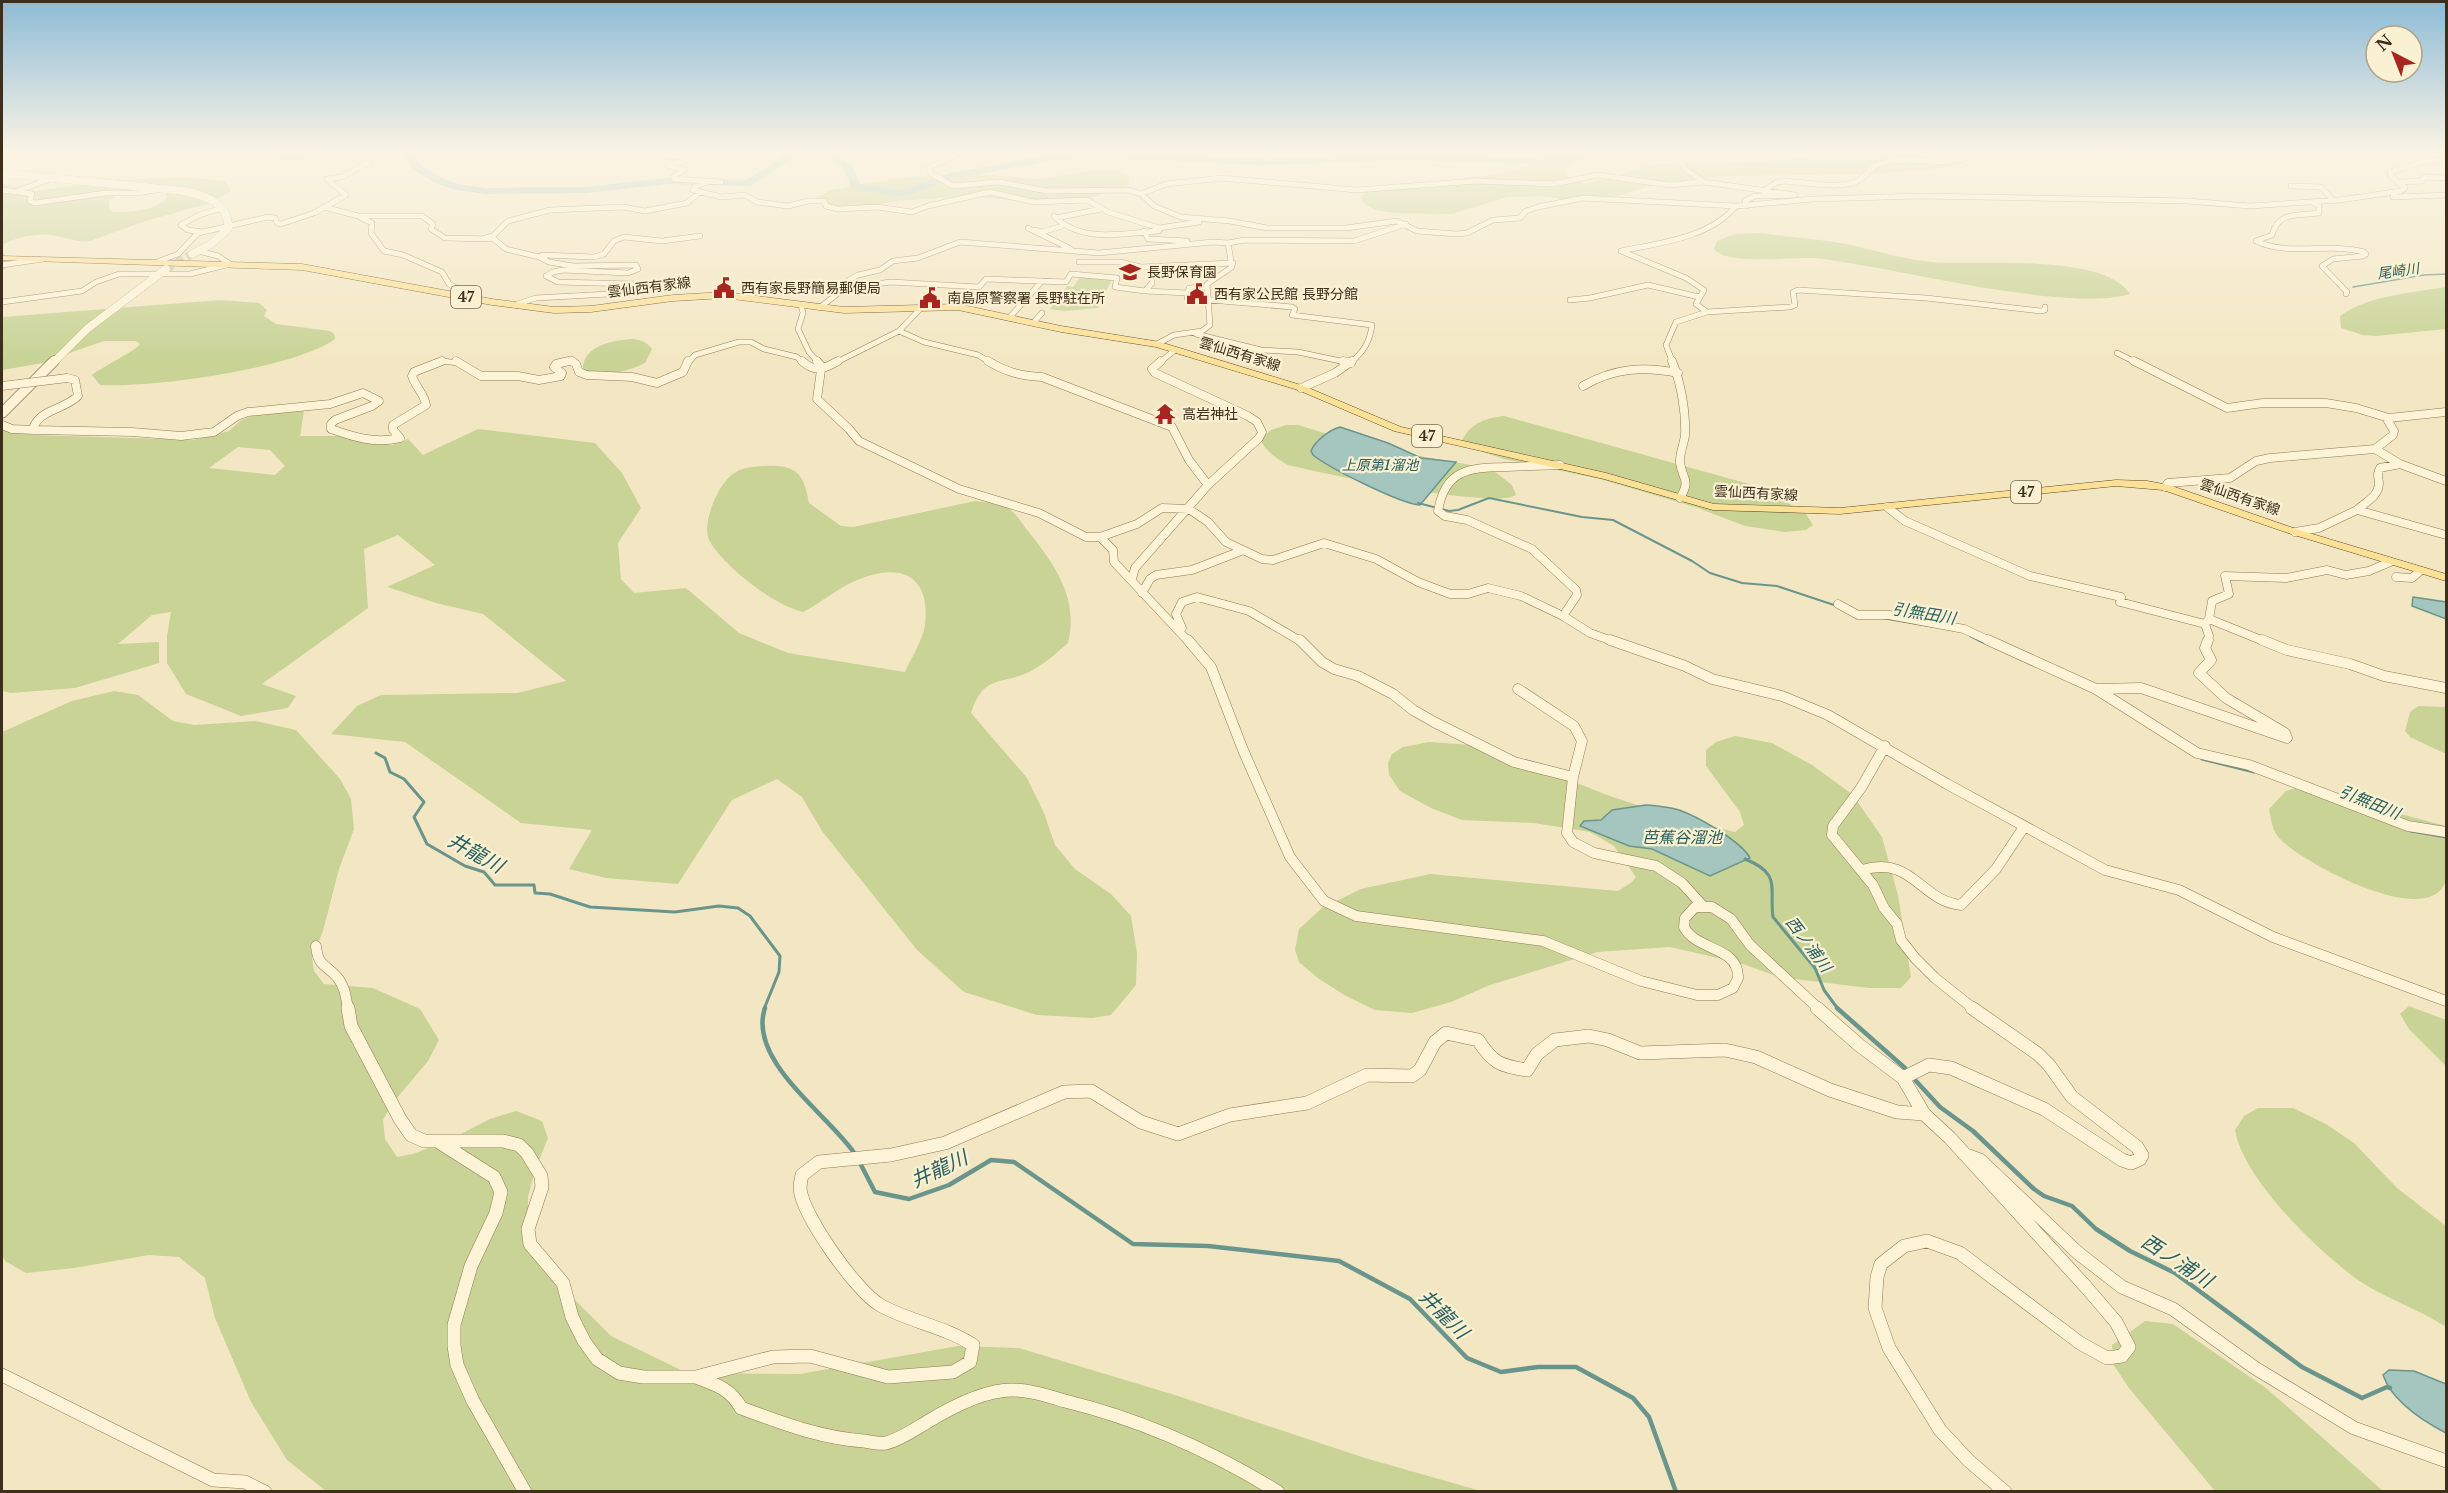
<svg xmlns="http://www.w3.org/2000/svg" width="2448" height="1493" font-family="'Libre Baskerville','Noto Sans JP',serif">
<style>
.green{fill:#c8d395;fill-rule:evenodd}
.water{fill:#a5c6be;stroke:#6a958d;stroke-width:1.5}
.lines{fill:none;stroke-linecap:round;stroke-linejoin:round}
.stream-far3{stroke:#6a958d;stroke-width:1.5}
.stream-far2{stroke:#6a958d;stroke-width:2}
.stream-far1{stroke:#6a958d;stroke-width:3}
.stream{stroke:#6a958d;stroke-width:4.5}
.river{fill:#a5c6be;fill-rule:evenodd}
.secondary-tunnel{stroke:#cfc2a2;stroke-width:8;stroke-dasharray:8 4;stroke-linecap:butt}
.street-far3-casing{stroke:#907957;stroke-width:6}
.street-far2-casing{stroke:#907957;stroke-width:9}
.street-far1-casing{stroke:#907957;stroke-width:11}
.street-casing{stroke:#907957;stroke-width:14}
.secondary-far1-casing{stroke:#72593a;stroke-width:8}
.secondary-casing{stroke:#72593a;stroke-width:11}
.primary-casing{stroke:#5e462b;stroke-width:1}
.street-far3{stroke:#fdf4d7;stroke-width:5}
.street-far2{stroke:#fdf4d7;stroke-width:8}
.street-far1{stroke:#fdf4d7;stroke-width:10}
.street{stroke:#fdf4d7;stroke-width:13}
.secondary-far1{stroke:#fdf4d7;stroke-width:8}
.secondary{stroke:#fdf4d7;stroke-width:10}
.primary{fill:#fbe196;fill-rule:evenodd}
.street-bridge-casing{stroke:#907957;stroke-width:9;stroke-linecap:butt}
.street-bridge{stroke:#fdf4d7;stroke-width:8}
.labels{text-anchor:middle;dominant-baseline:central;stroke-width:4.5;stroke-linejoin:round;paint-order:stroke}
.far-water-label{font-size:14px;font-style:italic;fill:#2a605f;stroke:#faf1d3}
.far-poi-label{font-size:14px;fill:#3e2f1d;stroke:#faf1d3;text-anchor:start}
.far-street-label{font-size:14px;fill:#3e2f1d;stroke:#faf1d3}
.shield{fill:#faf1d3;stroke:#766954;stroke-width:1.5}
.shield-label{font-size:14px;font-weight:bold;fill:#3e2f1d}
.water-label{font-size:16px;font-style:italic;fill:#2a605f;stroke:#faf1d3}
.near-water-label{font-size:20px;font-style:italic;fill:#2a605f;stroke:#faf1d3}
</style>
<rect width="100%" height="100%" fill="#f3e7c3"/>
<path class="green" d="M1546 151H1603L1572 162 1564 169 1569 178 1586 184 1655 164 1737 163 1840 155H1925L1946 161 1952 167 1872 174 1725 176 1658 184 1617 196 1581 201 1540 196 1507 197 1452 214 1394 213 1375 210 1365 204 1360 197 1369 190 1498 174 1526 167Z
M2052 151H2153L2121 158Z
M1098 170H1115L1130 176 1128 186 1082 200 1046 203 966 196 899 201 852 208H839L818 202 816 198 831 190 905 177 975 174 1036 179Z
M185 177 225 181 231 191 211 203 145 221 90 241C78 243 68 238 57 236 40 232 20 236 4 244L3 251 9 265 2 271V184L37 191 103 181ZM143 189 166 193 167 199C150 211 132 213 112 212L109 208V201L117 195Z
M1760 233C1788 237 1817 239 1846 244 1874 250 1902 259 1931 262 1977 266 2103 252 2130 294 2102 302 2072 298 2044 296 1969 288 1898 270 1824 259 1800 255 1727 267 1714 249L1717 241 1735 234Z
M1081 276 1112 279 1098 308 1065 311 1050 309 1067 286 1073 287Z
M2446 287V329L2375 336 2363 335 2341 328 2340 316C2369 295 2411 293 2446 287Z
M221 300 259 303 267 310 264 316 276 324 330 331 334 334 335 339C293 369 153 388 100 385L92 375C102 367 137 350 140 344L136 341H104L72 352 55 361 2 370V317Z
M629 339C638 339 646 341 652 349L645 363C629 371 598 381 583 368 584 346 611 341 629 339Z
M293 409 304 411 300 436H341L392 445 408 439 423 455 478 429 595 443 622 473 641 508 618 543 621 579 634 593 686 588 739 633 788 653 905 672C911 658 923 640 925 625 931 573 898 562 855 581 836 589 821 603 803 612 778 605 760 591 740 575 731 567 711 548 708 537 703 519 720 480 736 472 744 467 754 467 763 466 795 464 804 472 809 503L841 526 853 527 975 501C985 502 996 503 1006 507 1015 511 1022 524 1028 531 1055 565 1079 598 1068 643 1057 653 1044 664 1031 671 1002 686 984 673 971 713L1027 778 1044 813 1055 845 1075 869 1111 894 1131 916 1137 953 1136 985 1111 1015 1092 1018 1037 1015 964 992 917 950 822 831 802 797 777 779 732 800 678 884 606 878 569 869 592 830 521 823 405 742 331 734 357 706 381 695 517 693 566 681 483 614 436 603 387 587 435 565 398 535 364 549 368 608 262 684 296 696 288 708 241 716 186 694 167 663V636L171 612 152 615 118 644 159 642V663L75 688 11 693 2 691V430L33 435 193 440 229 431 240 421 254 415ZM238 447 270 450 285 466 275 475 209 468Z
M1504 416 1749 484 1804 511 1813 525 1806 530 1785 532 1745 526 1698 508 1600 479 1504 459 1483 452 1462 440C1471 423 1486 418 1504 416Z
M1286 425H1298L1373 448 1471 465 1495 472 1512 485 1516 495C1497 510 1319 473 1288 465 1276 458 1266 452 1260 439L1271 430Z
M114 691 138 695 173 721 194 725 255 721 296 730 340 779 351 799 354 829 339 869 323 931 312 958 314 971 324 984 373 988 420 1009 439 1040 428 1061 392 1104 383 1120 385 1139 397 1157 413 1154 451 1139 490 1119 516 1111 542 1121 548 1138 535 1170 528 1197V1225L545 1270 611 1336 687 1373 800 1374 958 1346 1019 1348 1175 1395 1365 1458 1481 1491H326L287 1460 251 1402 215 1318 205 1278 179 1257 149 1255 74 1268 26 1273 5 1261 2 1254V732L72 701Z
M2418 706 2446 707V754L2410 737 2405 731 2410 712Z
M1735 736 1772 743 1812 765 1852 794 1882 837 1898 895 1911 977 1901 988H1869L1779 977 1740 963 1670 947 1597 952 1490 985 1451 1002 1412 1013 1375 1010 1346 996 1319 979 1299 962 1295 950 1299 929 1322 908 1361 889 1430 874 1618 891 1632 882 1636 877 1614 846 1590 832 1534 823 1462 820 1431 808 1400 791 1389 775 1388 763 1392 754 1403 747 1429 742 1473 745 1526 763 1607 795 1674 817 1735 832 1744 825 1740 812 1706 766V750L1716 742Z
M2299 787 2446 826C2446 837 2448 872 2446 881 2429 931 2303 863 2280 839 2272 831 2271 819 2269 809L2286 791Z
M2409 1006 2446 1020V1066L2409 1029 2400 1014Z
M2258 1108H2293L2326 1124 2354 1143 2397 1188 2446 1226V1327C2419 1309 2384 1298 2358 1280 2318 1251 2243 1179 2235 1130L2244 1116Z
M2145 1321 2173 1324 2266 1388 2383 1491H2215L2129 1388 2113 1364 2112 1345Z"/>
<path class="water" d="M1340 427 1388 443 1421 458 1456 462 1420 505C1401 504 1329 468 1313 455L1311 451C1315 441 1329 430 1340 427Z
M2413 597 2446 602V619L2412 606Z
M1646 805C1657 806 1669 807 1679 810 1697 816 1742 842 1750 858L1710 876 1652 849 1629 846 1580 826 1584 821 1601 820 1612 810Z
M2389 1370 2414 1371 2446 1384V1433C2423 1421 2392 1401 2383 1375Z"/>
<g class="lines">
<path class="stream-far3" d="M2353 287 2424 275 2446 274"/>
<path class="stream-far2" d="M1418 503 1449 511 1458 510 1489 498 1582 517 1613 520 1692 561 1710 573 1742 583 1777 586 1837 606
M1882 618 1935 627
M1970 636 1982 642"/>
<path class="stream-far1" d="M1979 640 1985 643
M376 753 385 758 390 772 404 779 424 802 414 817 427 844 465 866 484 872 495 885H534L535 893 550 894 590 907 675 912 719 906 738 908 750 916 780 956 779 972 764 1009
M2202 759 2254 772
M2411 831 2446 837
M1745 859C1782 874 1769 887 1773 917L1815 968 1824 990 1838 1009"/>
<path class="stream" d="M765 1008C747 1061 829 1115 855 1154
M1837 1008 1905 1068
M1916 1081 1940 1107 1973 1131 2034 1189 2044 1196 2072 1206 2096 1229 2130 1251 2175 1273 2302 1367 2362 1398 2387 1387 2390 1388
M860 1163 875 1192 909 1199 949 1185 991 1160 1014 1162 1133 1244 1208 1246 1339 1261 1410 1299 1467 1358 1501 1372 1538 1367H1576L1633 1398 1649 1417 1676 1492"/>
<path class="river" d="M105 151H164L159 154H110Z
M264 151 289 154 331 151 326 154C306 158 280 168 264 151Z
M401 151H411L421 165 441 178 458 184 486 188 586 187 667 178 747 180 792 151H806L750 186 667 184 586 193 486 194 456 190 433 182 413 169Z
M810 151C835 150 853 158 860 184L896 190 906 189 951 173 1049 155 1087 151 1260 159 1401 154 1549 158C1563 156 1576 150 1590 151L1577 160 1549 164 1401 160 1260 165 1087 157 1049 161 953 179 908 195 896 196 851 188 845 171 838 163Z"/>
<path class="secondary-tunnel" d="M166 269 192 254"/>
<defs>
<path id="street-far3" d="M629 151 673 157 686 156
M715 151 669 166 684 170 673 177 674 179 721 182
M960 151 949 159 930 167 929 172 953 186 999 182 1047 191 1129 190 1141 194 1154 206 1181 217 1230 221 1267 228H1346L1397 221 1417 231 1456 234 1467 233 1493 220 1520 218 1526 211 1538 207 1583 198 1736 206 1813 199 1921 196 2187 201 2250 206 2340 200 2401 191 2405 188 2391 176 2390 172 2426 161 2446 160
M1674 151 1686 170 1704 182
M708 182 696 186 693 190 721 197 745 195 757 202 788 206 808 201H824L826 206 838 209 877 207 912 212 928 206 990 192 1034 202 1087 200 1108 212 1159 228 1199 222
M2401 182 2422 181 2424 177 2446 178
M2291 186 2321 187 2333 200
M2 190 32 194 30 201 35 203 106 193H137L162 189
M17 191 53 178
M1764 191 1777 182 1784 181C1803 182 1845 191 1861 179 1870 172 1870 166 1883 163 1916 154 1950 172 1981 151
M1141 194 1166 184 1222 178 1357 190 1476 181 1553 184 1598 175 1670 185 1704 182 1795 195 1755 196 1745 201 1747 206
M2393 197 2446 195
M2312 202 2319 206V213C2298 216 2278 211 2272 235L2256 241C2289 257 2329 242 2364 252L2366 254 2363 256 2333 259 2322 266 2347 292 2346 294
M324 207 358 216H422L433 224 431 229 445 238 494 239 506 249 539 257
M1054 216C1082 244 1123 233 1159 231
M361 218 372 223 371 233 384 251 403 255 442 272 449 284 463 292 477 295 475 299
M1056 218 1101 209
M1028 228 1071 249
M1036 230 1042 232 1062 226
M1144 231 1148 239 1187 241
M203 232 268 217 275 218 277 223 281 224 314 213 346 195 327 179 342 177 369 162
M485 238 493 236 508 221 550 210 623 207 645 211 687 203 700 192
M157 262 178 254 197 234 203 232 188 230 181 225 199 215 222 208
M1079 262H1120L1141 267 1233 263
M2 265 43 259
M1207 287 1189 288 1187 298 1292 307 1295 309 1292 315 1372 325C1370 341 1364 352 1350 363
M845 288 891 282 979 287 986 279 1066 282 1071 274 1117 278 1115 287 1145 291 1152 283V266
M1145 291 1188 293
M1570 300 1590 298 1648 285 1699 297
M2 302 82 291 96 282 119 274H190L230 264 218 256 198 251
M514 305 536 298 627 293 639 288 633 284 558 282 546 276 553 272 563 270 628 273 638 269 636 265 573 266 549 262 539 257 542 255 594 257 604 254 614 241 624 237 662 241 700 236
M801 305 803 313 798 329 809 352 819 363
M819 308 845 288 849 280 858 275 880 270 893 261 918 258 960 242 1099 253 1213 242 1228 243
M1707 312 1790 307 1795 305 1793 292 1798 290 1926 298 2041 311 2045 310V307
M1009 318 1042 281
M1033 323 1042 313
M899 331 924 342 978 355 991 363
M1196 334 1261 350 1298 352 1350 363
M1157 344 1174 335 1202 331 1210 325 1207 284 1232 267 1228 243 1245 240 1354 241 1406 224
M2117 353 2137 363
M438 363 443 361 458 363
M562 363 571 361 574 363
M688 363 695 355 739 342H751L764 349 797 357 803 363
M835 363 899 331 922 307
M1159 363 1175 350
M1673 363 1666 345 1676 322 1707 312 1696 304 1704 290 1686 278 1621 251C1659 243 1710 238 1736 206"/>
<path id="street-far2" d="M456 361 481 376H518L539 380 561 376 562 373 554 367 556 364 569 361
M572 361 576 364 579 372 587 375 632 377 657 383 683 372 688 361
M802 361C815 373 824 369 838 361
M817 361 823 368
M988 361C1006 372 1021 376 1042 377L1172 427 1189 460 1208 485
M1343 361 1351 363
M1672 361C1681 383 1686 412 1685 435 1684 444 1679 455 1680 463 1683 481 1691 479 1680 498
M2134 361 2227 408 2263 403H2326L2356 408 2389 418
M821 370 817 399 849 429 859 441 959 489 1039 513 1086 537H1100L1137 524 1162 508 1189 509 1208 522 1226 542 1262 559 1273 560 1324 543 1376 559 1418 582 1450 594H1468L1488 588 1521 596 1563 616 1590 633 1615 642
M67 378 75 380 78 396C65 409 42 409 34 426L35 430 132 432 181 436 214 432 237 416 248 412 330 404 363 393 379 401 372 406 335 420 331 424V429C354 437 375 444 400 438L393 430V425L426 405C425 395 415 386 412 376L414 372 442 361
M1583 386C1614 368 1643 366 1678 373
M1301 388 1335 373 1352 361
M2 425 12 429 35 430
M2375 449 2393 435 2394 431 2388 421 2389 418 2446 412
M1560 465C1541 466 1522 466 1503 467 1468 468 1445 470 1438 511L1445 516 1467 520 1532 549 1576 590 1577 595 1563 616
M2165 487 2168 483 2230 478 2256 461 2270 458 2375 449 2400 464 2446 481
M1887 507 1905 521 2030 576 2121 597 2120 602 2205 624
M2357 510C2366 502 2379 496 2379 483 2378 476 2377 474 2380 468L2400 464
M2295 532 2319 528 2357 510 2446 535
M1100 537 1113 550 1114 562 1189 642
M2396 577 2412 578 2420 571
M1132 579 1135 568 1208 485 1259 438 1262 432 1257 422 1248 416 1155 373 1152 369 1161 361
M1142 593 1150 579 1156 575 1192 570 1241 551
M1838 604 1858 615H1889L1964 629 1992 642
M1182 628 1176 614 1182 602 1197 597 1249 611 1302 642
M2207 642 2209 636 2205 624 2209 619
M2266 642 2209 619 2212 601 2229 594 2225 576 2286 578 2327 570 2346 575 2369 571 2390 562"/>
<path id="street-far1" d="M1188 640 1211 667 1243 750 1290 857 1324 901 1356 916 1543 941 1641 981 1697 995H1718L1733 988 1738 978C1739 946 1696 951 1684 927L1685 918 1695 907H1712L1731 919 1750 945 1819 1009
M1300 640 1322 662 1334 669 1358 676 1393 694 1413 710 1434 722 1514 762 1573 777
M1610 640 1685 666 1712 679 1782 696 1828 715 1947 784 2105 870 2179 890 2273 937 2446 1001
M1988 640 2096 689 2197 753 2249 765 2408 826 2446 832
M2262 640 2287 650 2350 664 2384 676 2446 688
M1518 689 1574 726 1582 741 1573 777 1567 833 1573 842 1594 853 1656 866 1682 883 1702 905
M2097 689 2141 688 2287 738 2285 733 2226 698 2199 673 2211 660 2205 648 2208 640
M1885 746 1861 788 1833 826 1832 835 1873 885 1884 908 1897 924 1901 940 1915 958 1935 978 1974 1009
M1862 870C1913 855 1920 901 1961 905L1996 869 2024 827
M316 946C318 967 326 964 337 977 345 986 346 998 348 1009"/>
<path id="street" d="M348 1008 351 1026 400 1119 411 1135 424 1141H503L519 1145 527 1153 541 1176 542 1187 528 1229 530 1244 563 1283 572 1317 584 1341 597 1359 619 1373 643 1377H696L773 1357 810 1356 888 1377 953 1372 970 1362 973 1345C944 1326 910 1322 880 1305 856 1291 803 1216 800 1189 800 1184 801 1179 802 1175L819 1162 891 1155 945 1143 1064 1092 1091 1091 1141 1122 1178 1134 1230 1115 1307 1103 1367 1075 1412 1076 1420 1070 1435 1042 1446 1033 1478 1040C1493 1063 1500 1066 1527 1070L1537 1054 1555 1040 1589 1036 1608 1040 1640 1053 1725 1050 1756 1057 1830 1090 1897 1112 1924 1114
M1817 1008 1859 1045 1903 1078 1924 1114 1950 1138 2086 1287 2116 1322 2129 1347 2122 1356 2107 1358 2080 1343 1960 1253 1927 1241 1904 1246 1881 1264 1877 1277 1875 1308 1889 1348 1940 1430 1968 1460 2005 1492
M1903 1078 1929 1065 1951 1068 2044 1109 2122 1160 2131 1163 2140 1159 2142 1155 2137 1147 2072 1097 2049 1065 2038 1054 1972 1008
M439 1142 494 1177 501 1192 496 1213 471 1266 454 1325V1346L457 1365 473 1401 525 1492
M1964 1154 1980 1160 2078 1253 2122 1287 2173 1309 2255 1368 2354 1428 2446 1461
M2 1375 213 1480 245 1482 265 1492
M696 1377C715 1384 731 1389 741 1408 782 1423 820 1438 864 1441 871 1442 879 1444 886 1443 901 1439 914 1430 927 1422 950 1408 984 1390 1012 1390 1030 1390 1048 1396 1065 1401 1139 1419 1213 1452 1278 1492"/>
<path id="secondary-far1" d="M2 173 184 191C206 196 230 203 228 229L211 244 192 254
M53 363 87 329 166 269"/>
<path id="secondary" d="M2 413 54 361"/>
<path id="primary" d="M2 256 302 264 492 299 554 307 591 306 673 295 725 292 844 307 958 304 1061 326 1160 342 1304 386 1401 427 1606 473 1714 504 1840 508 2116 480 2147 481 2169 485 2299 530 2446 574V581L2291 534 2163 490 2116 486 1840 514 1713 510 1604 479 1394 431 1298 390 1156 347 1061 332 958 310 844 313 725 298 673 301 591 312 554 313 492 305 302 270 2 260Z"/>
</defs>
<use href="#street-far3" class="street-far3-casing"/>
<use href="#street-far2" class="street-far2-casing"/>
<use href="#street-far1" class="street-far1-casing"/>
<use href="#street" class="street-casing"/>
<use href="#secondary-far1" class="secondary-far1-casing"/>
<use href="#secondary" class="secondary-casing"/>
<use href="#primary" class="primary-casing"/>
<use href="#street-far3" class="street-far3"/>
<use href="#street-far2" class="street-far2"/>
<use href="#street-far1" class="street-far1"/>
<use href="#street" class="street"/>
<use href="#secondary-far1" class="secondary-far1"/>
<use href="#secondary" class="secondary"/>
<use href="#primary" class="primary"/>
<defs>
<path id="street-bridge" d="M2 386 67 378"/>
</defs>
<use href="#street-bridge" class="street-bridge-casing"/>
<use href="#street-bridge" class="street-bridge"/>
</g>
<linearGradient id="sky" x2="0" y2="1"><stop stop-color="#8dbbd7"/><stop offset="0.42" stop-color="#faf4e4"/><stop offset="1" stop-color="#faf4e4" stop-opacity="0"/></linearGradient>
<rect width="2448" height="360" fill="url(#sky)"/>
<defs>
<symbol id="school-bare" viewBox="-9 -9 18 18"><path d="M0-5L7-2L0 1L-7-2ZM-4 1L0 2.5L4 1V4Q0 6-4 4Z" fill="#a7261f" stroke="#faf1d3" stroke-width="2.5" paint-order="stroke"/></symbol>
<symbol id="civic-bare" viewBox="-9 -9 18 18"><path d="M-.6-6.5H3V-4.5H.6V-3L4-1V1h2V6H-6V1h2V-1L-.6-3ZM-1.2 2.5V6h2.4V2.5Z" fill="#a7261f" stroke="#faf1d3" stroke-width="2.5" paint-order="stroke"/></symbol>
<symbol id="temple-bare" viewBox="-9 -9 18 18"><path d="M0-6L5-2H3V0L6.5 2.5H4V6H1.5V3h-3V6H-4V2.5H-6.5L-3 0V-2H-5Z" fill="#a7261f" stroke="#faf1d3" stroke-width="2.5" paint-order="stroke"/></symbol>
</defs>
<g fill-rule="evenodd">
<use href="#school-bare" x="1115" y="257" width="30" height="30"/>
<use href="#civic-bare" x="709" y="273" width="30" height="30"/>
<use href="#civic-bare" x="1182" y="279" width="30" height="30"/>
<use href="#civic-bare" x="915" y="283" width="30" height="30"/>
<use href="#temple-bare" x="1150" y="399" width="30" height="30"/>
</g>
<g class="labels">
<g class="far-water-label">
<text transform="translate(2398 271) rotate(-8)">尾崎川</text>
<text x="1380" y="465">上原第1溜池</text>
</g>
<g class="far-poi-label">
<text x="1147" y="272">長野保育園</text>
<text x="741" y="288">西有家長野簡易郵便局</text>
<text x="1214" y="294">西有家公民館 長野分館</text>
<text x="947" y="298">南島原警察署 長野駐在所</text>
<text x="1182" y="414">高岩神社</text>
</g>
<g class="far-street-label">
<text transform="translate(649 287) rotate(-7)">雲仙西有家線</text>
<text transform="translate(1240 354) rotate(17)">雲仙西有家線</text>
<text transform="translate(1756 493) rotate(3)">雲仙西有家線</text>
<text transform="translate(2240 497) rotate(19)">雲仙西有家線</text>
</g>
<g class="shield">
<rect x="451" y="286" width="30" height="22" rx="4.5"/>
<rect x="1412" y="425" width="30" height="22" rx="4.5"/>
<rect x="2011" y="481" width="30" height="22" rx="4.5"/>
</g>
<g class="shield-label">
<text x="466" y="297">47</text>
<text x="1427" y="436">47</text>
<text x="2026" y="492">47</text>
</g>
<g class="water-label">
<text transform="translate(1924 613) rotate(9)">引無田川</text>
<text transform="translate(2370 802) rotate(22)">引無田川</text>
<text x="1682" y="837">芭蕉谷溜池</text>
<text transform="translate(1809 944) rotate(53)">西ノ浦川</text>
</g>
<g class="near-water-label">
<text transform="translate(476 853) rotate(29)">井龍川</text>
<text transform="translate(939 1169) rotate(-25)">井龍川</text>
<text transform="translate(2177 1261) rotate(33)">西ノ浦川</text>
<text transform="translate(1444 1314) rotate(45)">井龍川</text>
</g>
</g>
<rect width="2448" height="1493" fill="none" stroke="#3e2f1d" stroke-width="6"/>
<g transform="translate(2394 54) rotate(318)"><circle r="28" fill="#faf1d3" stroke="#afa38a" stroke-width="1.5"/>
<path d="M0-4.5L10 22L0 15L-10 22Z" fill="#a7261f"/>
<text y="-9" font-size="16" font-weight="bold" text-anchor="middle" fill="#3e2f1d">N</text>
</g>
</svg>
